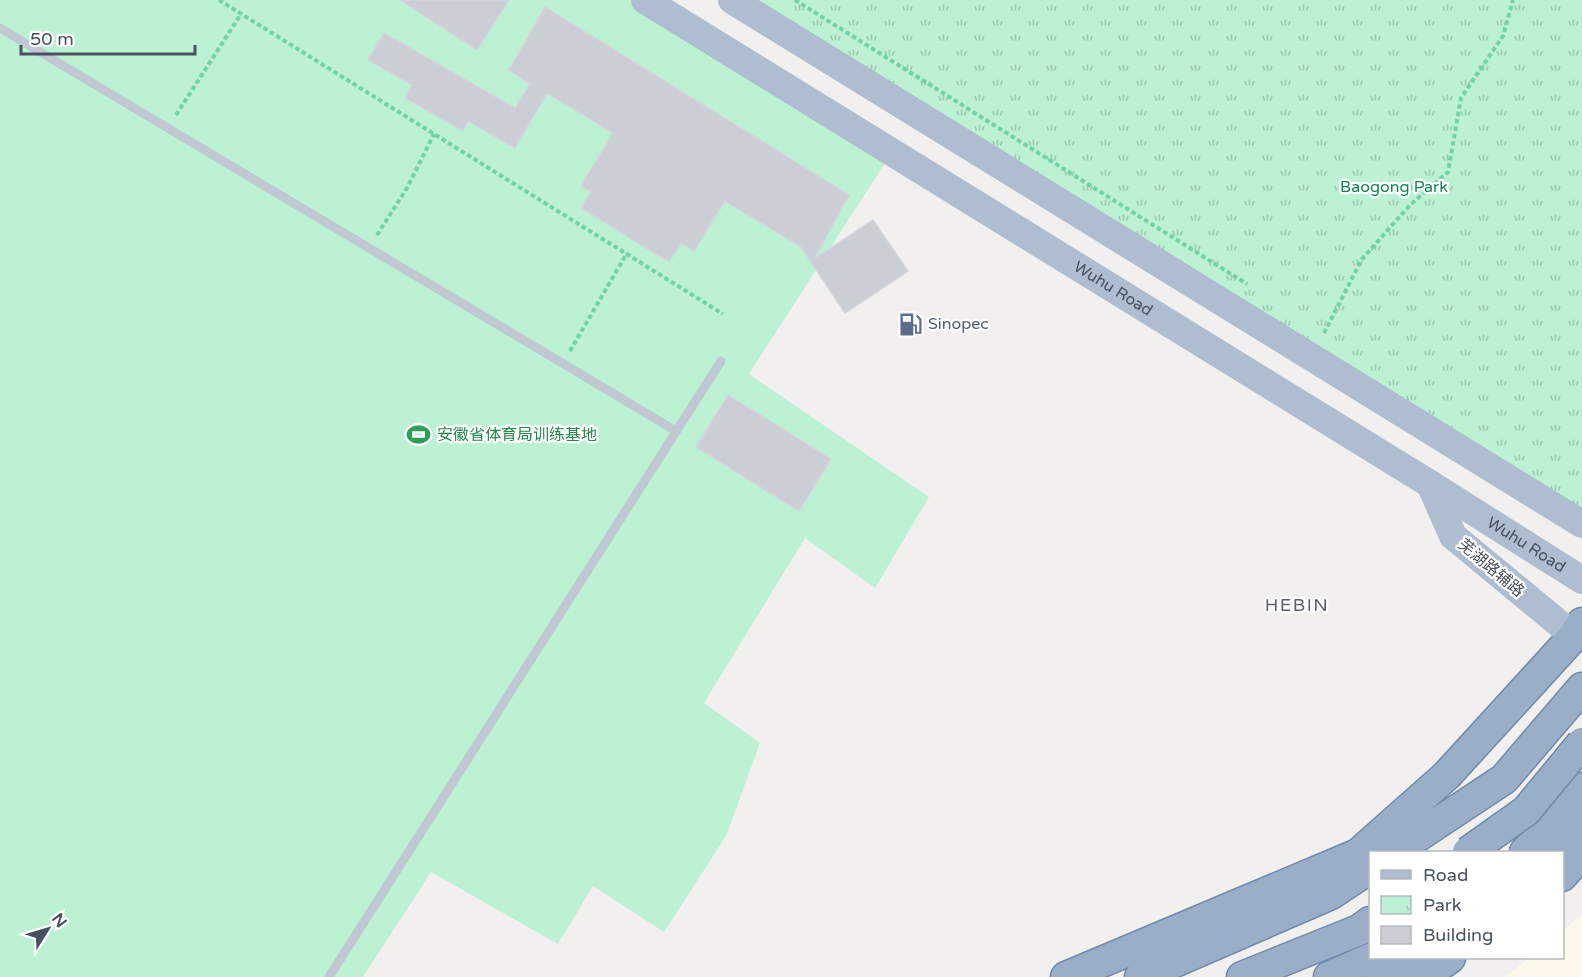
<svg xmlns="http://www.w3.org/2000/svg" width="1582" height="977" font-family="'Varela Round','Noto Sans SC',sans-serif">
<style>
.commercial{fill:#fdf8e9}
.grass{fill:#bcf1d4}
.park{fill:url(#park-tufts)}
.building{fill:#cbced5;stroke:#d3d5db;stroke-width:1.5}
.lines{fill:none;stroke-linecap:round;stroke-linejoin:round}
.trunk-casing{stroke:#708aac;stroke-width:33}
.path{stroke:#73d1a8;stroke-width:4;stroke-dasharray:4.5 3;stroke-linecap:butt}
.service{stroke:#c0c9d2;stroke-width:9}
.primary{stroke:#aebdd0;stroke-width:28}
.trunk{stroke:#9aaec8;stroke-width:30}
.trunk-bridge-casing{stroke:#708aac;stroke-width:33;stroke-linecap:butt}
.trunk-bridge{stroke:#9aaec8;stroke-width:30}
.labels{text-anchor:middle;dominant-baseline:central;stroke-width:4.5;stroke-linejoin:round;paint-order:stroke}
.park-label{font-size:16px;fill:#138451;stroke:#fff}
.street-label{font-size:16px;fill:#47525e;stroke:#fff}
.service-label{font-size:16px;fill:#4e5e75;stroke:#fff;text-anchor:start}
.leisure-label{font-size:16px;fill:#27864d;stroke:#fff;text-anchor:start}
.neighbourhood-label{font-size:18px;letter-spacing:1.5px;fill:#5c5f65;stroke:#fff}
</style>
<defs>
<pattern id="park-tufts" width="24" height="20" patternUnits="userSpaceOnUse" patternTransform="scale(1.5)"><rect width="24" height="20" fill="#bcf1d4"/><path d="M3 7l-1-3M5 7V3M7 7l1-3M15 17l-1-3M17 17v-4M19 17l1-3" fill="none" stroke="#9bc6af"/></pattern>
</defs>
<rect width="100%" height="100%" fill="#f2f0ef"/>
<path class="commercial" d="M1582 915V977H1505L1529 958H1562L1563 930Z"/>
<path class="grass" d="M0 0H645L892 152 749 374 929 497 875 588 805 538 704 703 760 743 726 836 664 932 593 886 558 944 431 872 363 977H0Z"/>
<path class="park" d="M732 0H1582V524Z"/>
<path class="building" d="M400 0H509L477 50Z
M545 7 849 195 814 259 873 220 908 271 845 313 801 247 725 201 694 251 681 243 669 262 581 208 591 192 581 186 613 133 547 93 515 148 468 121 463 131 405 98 412 85 368 60 384 33 515 108 530 84 509 70Z
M728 395 831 459 799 511 696 447Z"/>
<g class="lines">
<defs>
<path id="trunk" d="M1394 852 1504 779 1582 688
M1525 852 1582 788
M1557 852 1582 821
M1562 876 1582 853
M1066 977 1358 854 1447 775 1574 636 1582 623
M1140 977 1331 894 1370 868
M1242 977 1359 930 1370 922
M1329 977 1372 958
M1382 977 1410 958
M1423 977 1450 958"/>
</defs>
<use href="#trunk" class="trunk-casing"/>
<path class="path" d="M219 0 723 314
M795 0 1247 284
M176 115 241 14
M377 235 407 188 434 134
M1324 333 1362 259 1410 205 1448 172 1461 98 1503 36 1513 0
M570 351 627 253"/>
<path class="service" d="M0 28 676 431
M329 977 721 361"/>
<g class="primary">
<path id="s1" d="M645 0 1430 484 1582 580"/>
<path d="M732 0 1582 524"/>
<path d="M1430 484 1453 536 1574 636"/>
</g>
<use href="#trunk" class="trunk"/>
<defs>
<path id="trunk-bridge" d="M1468 852 1526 811 1582 743"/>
</defs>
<use href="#trunk-bridge" class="trunk-bridge-casing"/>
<use href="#trunk-bridge" class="trunk-bridge"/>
</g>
<defs>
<symbol id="fuel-bare" viewBox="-9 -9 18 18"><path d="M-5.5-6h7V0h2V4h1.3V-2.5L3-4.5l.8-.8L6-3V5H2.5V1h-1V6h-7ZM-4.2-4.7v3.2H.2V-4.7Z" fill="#5c6f8a" stroke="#fff" stroke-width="2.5" paint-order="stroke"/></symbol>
<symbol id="stadium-bare" viewBox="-9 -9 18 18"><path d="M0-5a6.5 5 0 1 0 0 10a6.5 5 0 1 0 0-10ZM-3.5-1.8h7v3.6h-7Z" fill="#2e9e5b" stroke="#fff" stroke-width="2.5" paint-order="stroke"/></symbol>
</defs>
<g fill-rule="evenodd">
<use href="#fuel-bare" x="894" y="308" width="33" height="33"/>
<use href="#stadium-bare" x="402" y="418" width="33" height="33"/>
</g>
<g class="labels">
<g class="park-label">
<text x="1394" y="187">Baogong Park</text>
</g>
<g class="street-label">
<text stroke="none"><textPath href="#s1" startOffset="550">Wuhu Road</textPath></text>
<text stroke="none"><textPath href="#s1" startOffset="1036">Wuhu Road</textPath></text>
<text transform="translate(1491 568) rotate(40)">芜湖路辅路</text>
</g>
<g class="service-label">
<text x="928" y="324">Sinopec</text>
</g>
<g class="leisure-label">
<text x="437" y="435">安徽省体育局训练基地</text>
</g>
<g class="neighbourhood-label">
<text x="1297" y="605">HEBIN</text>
</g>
</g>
<rect x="1369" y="851" width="195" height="108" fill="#ffffff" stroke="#b5babf" stroke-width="1.5"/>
<rect x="1381" y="870" width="30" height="9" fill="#aebdd0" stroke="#b5babf" stroke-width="1.5"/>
<text x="1423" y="881" font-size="18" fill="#47525e">Road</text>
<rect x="1381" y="896" width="30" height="18" fill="url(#park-tufts)" stroke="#b5babf" stroke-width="1.5"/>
<text x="1423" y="911" font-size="18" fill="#47525e">Park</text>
<rect x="1381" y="926" width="30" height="18" fill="#cbced5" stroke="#b5babf" stroke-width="1.5"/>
<text x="1423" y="941" font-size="18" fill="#47525e">Building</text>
<g transform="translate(48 929) rotate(53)" stroke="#ffffff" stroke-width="4.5" paint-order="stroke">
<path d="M0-4.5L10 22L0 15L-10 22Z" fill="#47525e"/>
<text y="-9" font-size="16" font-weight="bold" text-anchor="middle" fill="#47525e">N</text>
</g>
<path d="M21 45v9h174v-9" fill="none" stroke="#47525e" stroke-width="3"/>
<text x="30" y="45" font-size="18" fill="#47525e" stroke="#ffffff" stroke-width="4.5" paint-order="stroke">50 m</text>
</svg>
